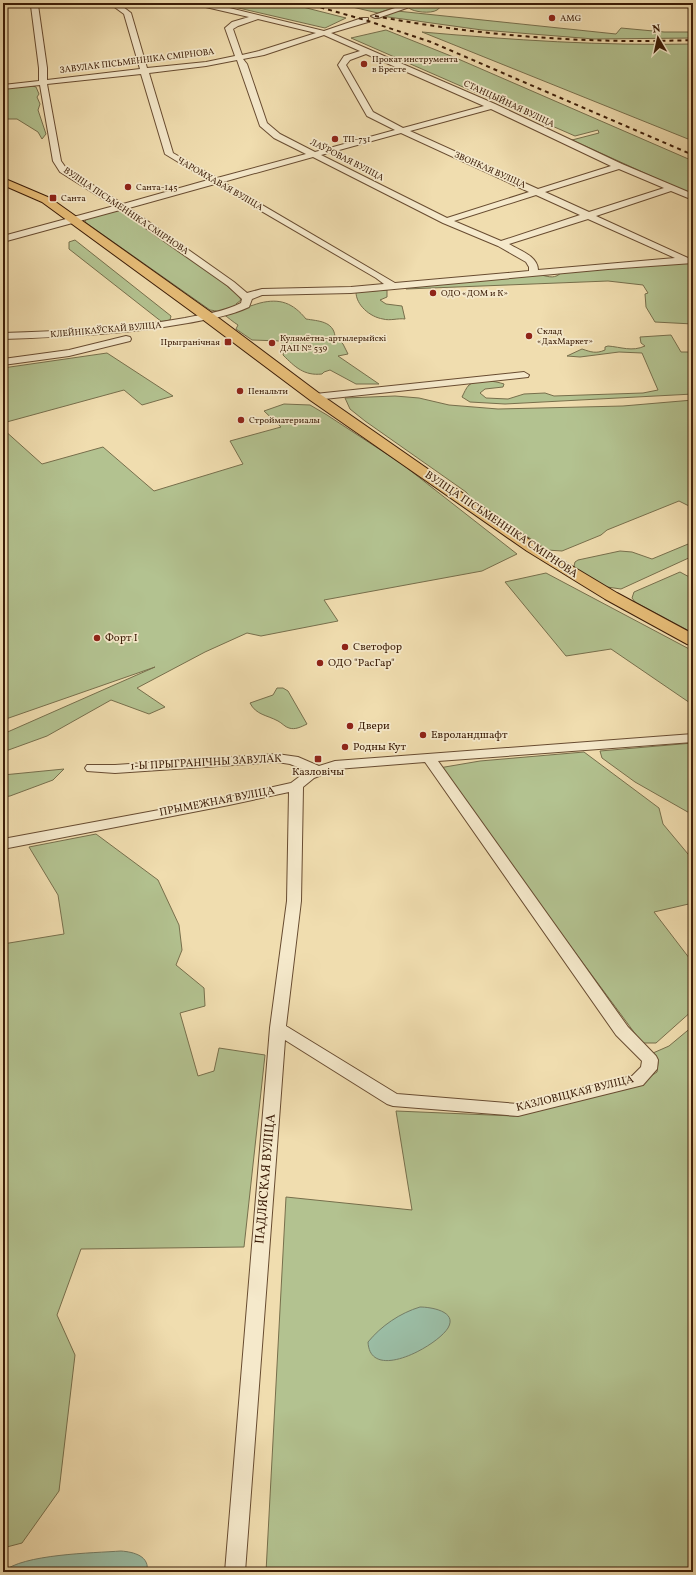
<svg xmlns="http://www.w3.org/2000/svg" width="696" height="1575" font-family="Vollkorn,serif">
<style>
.green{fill:#b3c290;stroke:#776f4c}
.water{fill:#9bbda5;stroke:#757d66}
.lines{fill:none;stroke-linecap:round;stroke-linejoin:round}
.minor-casing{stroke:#684c31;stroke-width:2}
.major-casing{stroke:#3b1c07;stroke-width:2}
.minor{fill:#f5e9cb;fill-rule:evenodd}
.major{fill:#e8be78;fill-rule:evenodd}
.rail{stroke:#3b1c07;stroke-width:2;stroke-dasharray:4 4;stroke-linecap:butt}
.poi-dot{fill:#8f2418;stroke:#f5e9cb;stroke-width:1.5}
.labels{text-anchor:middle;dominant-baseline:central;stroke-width:3.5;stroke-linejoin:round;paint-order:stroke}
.far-poi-label{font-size:9px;fill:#3b1c07;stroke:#f5e9cb;text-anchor:start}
.far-street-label{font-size:9px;fill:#3b1c07;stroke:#f5e9cb}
.street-label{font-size:11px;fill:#3b1c07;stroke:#f5e9cb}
.poi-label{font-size:11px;fill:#3b1c07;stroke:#f5e9cb;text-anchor:start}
.near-street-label{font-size:13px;fill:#3b1c07;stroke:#f5e9cb}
</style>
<rect width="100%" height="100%" fill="#f0ddaf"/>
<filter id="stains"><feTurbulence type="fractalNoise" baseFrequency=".005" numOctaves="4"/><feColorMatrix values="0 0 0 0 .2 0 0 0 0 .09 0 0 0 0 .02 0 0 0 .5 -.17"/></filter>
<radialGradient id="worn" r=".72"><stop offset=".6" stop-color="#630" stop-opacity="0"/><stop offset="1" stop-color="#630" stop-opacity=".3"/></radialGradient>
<path class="green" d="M217 3H287L346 18 325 28Z
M335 3H407L378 13Z
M421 3H444C442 5 439 9 437 10 431 14 413 12 409 8Z
M560 3H685L638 6 619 4 609 7Z
M397 11 616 34 621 28 664 32H693V38L594 39 482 30 381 16Z
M386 30 456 58 693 161V195L572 140 599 133 598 130 575 136 351 38Z
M422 32C513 40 602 46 693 44V141Z
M29 85 36 87 39 94 37 97 40 104 38 110 46 134 42 139 38 132 17 119H3V88Z
M115 210 126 212 220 280 239 296 241 300 236 304C247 309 249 306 260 303 280 298 293 303 306 319 318 321 333 321 335 336L343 344 348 354 338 356 379 384H356L330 370 324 372 322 374C304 376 295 367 283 355L285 348 280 341 252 340 236 329 238 325C227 318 223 311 210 310L85 222 86 219Z
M75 240 171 316 170 320 162 322 69 249V242Z
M693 262V324L655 322 646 307 645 294 648 293 643 285 608 281 406 289 405 286 541 275C550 277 555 279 562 272Z
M387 290V297L380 300 386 304 402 306 405 319C398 318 390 321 383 319 370 317 356 305 356 292Z
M671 335 681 352H693V394L505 404 470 402 462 397C464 393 466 388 469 385 477 378 495 381 504 384L503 387 485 389 480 393 486 398 508 399 524 394 545 393 554 396 643 393 658 390 642 353 619 352 580 357 567 356 582 349C591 352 596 354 605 350V347L608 346C621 347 632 352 645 346L641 343 640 337Z
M107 353 173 396 142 405 124 390 3 423V368Z
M395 396 419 398 449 405 498 409 623 406 693 400V508L679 501 607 530 601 535 562 551 547 550 472 499 466 492 365 421 350 409 345 398Z
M284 404 310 405 327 415 402 464 517 554 482 571 324 600 338 621 261 636 247 633 205 652 137 688 165 707 149 714 111 700 47 736 3 752V734L155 667 3 720V429L42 464 103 447 154 491 243 464 230 441 281 427 264 411Z
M693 542V556L621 589 607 587 577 571 574 566 575 562 578 560 620 551 632 552 652 559Z
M680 572 693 579V633L635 602 632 598 634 592Z
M546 573 693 651V705L611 649 566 656 505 582Z
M277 688H283L288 691 307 724C301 727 295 730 289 728 285 727 282 723 278 721 267 715 256 715 250 703L273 695Z
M693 743V815L635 782 602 758 600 751Z
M584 752 659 808 663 824 693 860V903L654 912 693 963V1010L656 1043H642L439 768 480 761Z
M64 769 53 780 10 796 3 797V775Z
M96 834 158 880 179 925 182 950 176 965 204 988 205 1006 180 1013 198 1076 214 1071 219 1048 265 1055 244 1247 81 1249 57 1315 75 1355 59 1491 22 1543 3 1548V944L64 934 58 895 29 847Z
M693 1026V1572H266L286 1197 412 1210 396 1111 514 1116 636 1086 657 1072 658 1062 653 1053 669 1046Z"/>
<path class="water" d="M420 1307C430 1307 458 1311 448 1328 437 1346 370 1383 368 1342 381 1326 400 1313 420 1307Z
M121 1551C134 1552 150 1556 147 1572H3C22 1554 94 1553 121 1551Z"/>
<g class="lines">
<defs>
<path id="minor" d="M3 3H42L38 5 47 68V80L140 69 124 14 109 3H118L131 13 147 68 206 62 235 56 225 28 232 22 249 17 197 5 196 3H209L324 31 362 18H368V22L331 33 495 104 622 164 693 194V200L671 191 596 216 688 258 693 257V263L608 269 351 293 262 295 252 299 249 307C230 316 209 319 188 323 127 334 65 337 3 339V333C64 331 125 329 185 318 204 314 224 312 241 303L242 299 228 286 120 210 3 242V236L114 206 60 172 53 161 40 85 3 89V85L39 81V68L31 6 3 7ZM258 19 316 33 259 51 242 55 233 29 238 26ZM324 35 360 51 344 56 338 65 367 116 395 130 315 152 280 134 267 123 247 64 243 59 264 55ZM366 54 484 106 403 128 373 112 346 65 350 60ZM237 60 260 126 274 138 306 154 217 178 173 153 149 73 206 66ZM141 74 165 154 208 180 123 204 66 168 61 161 47 84ZM491 109 611 166 538 189 410 131ZM401 133 529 192 447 218 321 155ZM313 157 443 223 498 246 526 262 529 267V271L395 283 223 182ZM619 169 664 188 589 212 545 192ZM215 184 376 278 384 284 351 287 262 289 247 293 234 282 129 208ZM536 195 580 215 501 241 454 221ZM588 219 675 258 538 270C538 256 519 250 509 244Z
M410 3H421L378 18H375L371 16Z
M126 336 130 337 131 339 130 341 69 356 3 365V359L69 350Z
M524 372 529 375 528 377 315 400 310 397 315 394Z
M693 734V742L438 761 628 1027 656 1056 658 1060 657 1069 643 1085 518 1116 393 1106 387 1104 285 1040 245 1572H225L270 1028 287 901 289 792 229 805 3 849V839L229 797 291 783 307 771 290 764 277 762 115 773 87 771 85 768 87 765H115L277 754 298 757 319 766 335 761ZM425 762 616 1035 642 1061 641 1067 632 1076 518 1104 397 1094 286 1026 301 901 303 787 314 778 337 769Z"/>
<path id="major" d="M3 178 50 198 212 313 320 394 537 545 617 593 693 634V646L687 644 605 599 527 551 310 400 202 319 42 202 3 185Z"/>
</defs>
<use href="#minor" class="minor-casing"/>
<use href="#major" class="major-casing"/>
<use href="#minor" class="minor"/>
<use href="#major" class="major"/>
<path class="rail" d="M305 3 365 20 431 42 693 155
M375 16C481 36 586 44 693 40"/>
</g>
<g class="poi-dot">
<circle cx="552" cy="18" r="4"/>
<circle cx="364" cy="64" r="4"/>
<circle cx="335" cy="139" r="4"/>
<circle cx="128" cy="187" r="4"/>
<rect x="49" y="194" width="8" height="8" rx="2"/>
<circle cx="433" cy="293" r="4"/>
<circle cx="529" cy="336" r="4"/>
<rect x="224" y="338" width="8" height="8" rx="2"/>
<circle cx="272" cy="343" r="4"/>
<circle cx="240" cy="391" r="4"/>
<circle cx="241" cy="420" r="4"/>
<circle cx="97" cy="638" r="4"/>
<circle cx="345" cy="647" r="4"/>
<circle cx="320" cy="663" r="4"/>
<circle cx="350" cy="726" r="4"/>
<circle cx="423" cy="735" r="4"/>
<circle cx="345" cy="747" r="4"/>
<rect x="314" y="755" width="8" height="8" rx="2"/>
</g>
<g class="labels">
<g class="far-poi-label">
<text x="560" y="18">AMG</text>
<text x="372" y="59">Прокат инструмента<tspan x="372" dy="10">в Бресте</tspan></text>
<text x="343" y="139">ТП-731</text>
<text x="136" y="187">Санта-145</text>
<text x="61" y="198">Санта</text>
<text x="441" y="293">ОДО «ДОМ и К»</text>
<text x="537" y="331">Склад<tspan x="537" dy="10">«ДахМаркет»</tspan></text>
<text x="280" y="338">Кулямётна-артылерыйскі<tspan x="280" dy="10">ДАП № 539</tspan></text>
<text x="220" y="342" text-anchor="end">Прыгранічная</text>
<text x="248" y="391">Пенальти</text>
<text x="249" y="420">Стройматериалы</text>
</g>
<g class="far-street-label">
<text transform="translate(137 61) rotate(-7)">ЗАВУЛАК ПІСЬМЕННІКА СМІРНОВА</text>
<text transform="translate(509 104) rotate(25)">СТАНЦЫЙНАЯ ВУЛІЦА</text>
<text transform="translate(347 160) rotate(27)">ЛАЎРОВАЯ ВУЛІЦА</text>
<text transform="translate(490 170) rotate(24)">ЗВОНКАЯ ВУЛІЦА</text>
<text transform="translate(220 184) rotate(30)">ЧАРОМХАВАЯ ВУЛІЦА</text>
<text transform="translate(126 211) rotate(34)">ВУЛІЦА ПІСЬМЕННІКА СМІРНОВА</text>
<text transform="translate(106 330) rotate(-5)">КЛЕЙНІКАЎСКАЙ ВУЛІЦА</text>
</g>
<g class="street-label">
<text transform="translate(501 525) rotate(34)">ВУЛІЦА ПІСЬМЕННІКА СМІРНОВА</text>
<text transform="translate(206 763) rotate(-3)">1-Ы ПРЫГРАНІЧНЫ ЗАВУЛАК</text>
<text transform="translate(217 802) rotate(-11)">ПРЫМЕЖНАЯ ВУЛІЦА</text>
<text transform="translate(575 1094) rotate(-14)">КАЗЛОВІЦКАЯ ВУЛІЦА</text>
</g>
<g class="poi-label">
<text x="105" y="638">Форт I</text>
<text x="353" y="647">Светофор</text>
<text x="328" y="663">ОДО "РасГар"</text>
<text x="358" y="726">Двери</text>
<text x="431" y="735">Евроландшафт</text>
<text x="353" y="747">Родны Кут</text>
<text x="318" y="772" text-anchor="middle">Казловічы</text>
</g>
<g class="near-street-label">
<text transform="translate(266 1179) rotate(-85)">ПАДЛЯСКАЯ ВУЛІЦА</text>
</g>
</g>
<rect width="696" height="1575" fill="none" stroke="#f0ddaf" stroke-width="16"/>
<rect x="4" y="4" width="688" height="1567" fill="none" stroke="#3b1c07" stroke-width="2"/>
<rect x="8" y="8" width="680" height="1559" fill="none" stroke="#3b1c07"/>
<g transform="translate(658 38) rotate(351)" stroke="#f5e9cb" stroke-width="3" paint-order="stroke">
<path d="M0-3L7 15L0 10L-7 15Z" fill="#3b1c07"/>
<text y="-6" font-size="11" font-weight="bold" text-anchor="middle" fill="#3b1c07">N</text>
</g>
<rect width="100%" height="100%" filter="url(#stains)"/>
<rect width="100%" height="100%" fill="url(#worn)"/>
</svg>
